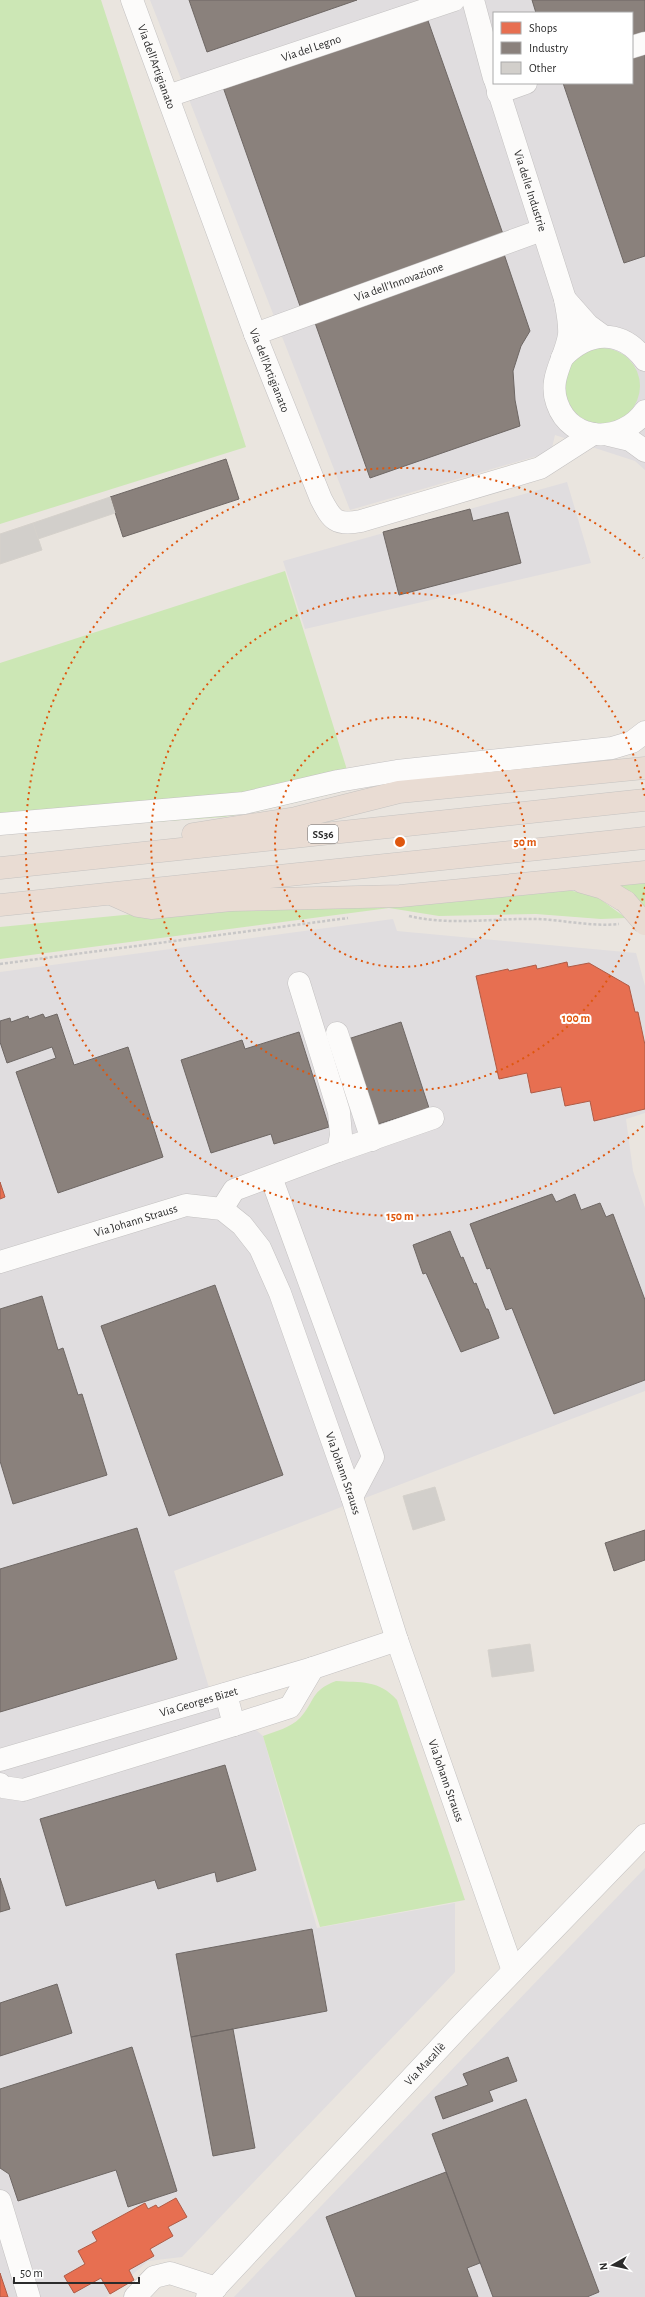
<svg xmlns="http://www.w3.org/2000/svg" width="645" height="2297" font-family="'Alegreya Sans',sans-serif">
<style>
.industrial{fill:#e0dddf;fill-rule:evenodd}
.green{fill:#cce7b5}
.shops{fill:#e76f51;stroke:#af5b46}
.industry{fill:#8a817c;stroke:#6e6764}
.building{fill:#d2cfcb;stroke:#d5d1cb}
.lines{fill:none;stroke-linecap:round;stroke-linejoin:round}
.minor-casing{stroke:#c3c1c1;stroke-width:23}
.highway-casing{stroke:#c5c3c1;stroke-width:23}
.path{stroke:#c8c7c7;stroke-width:2.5;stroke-dasharray:3 2;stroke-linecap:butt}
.minor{stroke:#fcfbfa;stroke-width:22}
.highway{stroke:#e9dcd3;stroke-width:22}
.highway-bridge-casing{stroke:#c5c3c1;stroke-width:23;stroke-linecap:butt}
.highway-bridge{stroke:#e9dcd3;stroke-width:22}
.ring{fill:none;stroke:#df570e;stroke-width:2;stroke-dasharray:2 4}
.labels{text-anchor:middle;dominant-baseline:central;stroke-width:4;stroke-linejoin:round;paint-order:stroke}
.shield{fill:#fff;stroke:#6b6b6b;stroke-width:1}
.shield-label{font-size:11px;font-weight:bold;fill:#2b2b2b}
.street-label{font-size:12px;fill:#2b2b2b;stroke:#fff}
.centre{fill:#df570e;stroke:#fff;stroke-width:2}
.ring-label{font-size:12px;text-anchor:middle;font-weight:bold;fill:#df570e;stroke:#fff;stroke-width:4;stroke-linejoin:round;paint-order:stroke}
</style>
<rect width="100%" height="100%" fill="#eae5df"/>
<path class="industrial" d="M150 0H645V470L635 461 555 435 551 452 350 510ZM494 13H632V83H494Z
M567 482 591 563 305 629 283 561Z
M393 919 397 931 636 953 645 986V1113L626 1119 633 1171 645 1208V1391L174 1571 210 1691 263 1736 317 1928 455 1903V1972L182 2257 148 2261 107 2297H0V972Z
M645 1868V2297H234Z"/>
<path class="green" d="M0 0H101L246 447 0 524Z
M564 386a38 38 0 1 1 76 0a38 38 0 1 1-76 0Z
M285 571 353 789 255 812 224 817 0 833V663Z
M645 880V911L616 884Z
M568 890 596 896 626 918 601 919 536 914 439 916 389 908 0 959V927L196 908Z
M336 1681C361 1683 378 1679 397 1700L465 1900 320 1927 263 1736C276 1731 290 1728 300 1718 316 1700 310 1691 336 1681Z"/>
<path class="shops" d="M567 962 568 967 589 963 629 986 635 1012H638L645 1045V1109L594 1121 590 1101 565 1106 561 1087 531 1093 527 1073 499 1079 476 976 508 969 509 971 536 965 537 969Z
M0 1182 5 1197 0 1199Z
M176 2198 187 2217 168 2227 173 2236 150 2249 154 2256 129 2270 134 2280 110 2294 101 2278 74 2293 64 2276 85 2264 78 2251 97 2241 92 2232 145 2203 148 2209 156 2205 158 2208Z
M0 2273 8 2297H0Z"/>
<path class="industry" d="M189 0H357L207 52Z
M532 0H645V37L632 41V13H536Z
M426 15 503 234 300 306 223 87Z
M645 53V256L624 263 563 83H632V58Z
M504 254 530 331 521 346 513 371 515 400 520 426 370 478 314 320Z
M226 459 239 499 123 537 110 497Z
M470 509 473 521 508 512 521 563 399 595 383 532Z
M43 1014 45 1018 57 1014 74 1065 128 1047 163 1157 58 1193 16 1072 56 1058 52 1047 7 1063 0 1042V1021L10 1018 11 1022 28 1016 29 1019Z
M401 1022 429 1108 375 1125 348 1039Z
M299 1032 329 1127 274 1144 271 1134 211 1153 181 1060 242 1040 245 1049Z
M552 1194 556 1202 575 1194 581 1210 600 1203 606 1217 613 1214 645 1300V1380L554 1414 512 1308 506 1310 490 1268 487 1269 470 1224Z
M450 1231 461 1258 463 1257 474 1284 476 1283 486 1309H488L499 1338 461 1352 426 1273 423 1274 413 1245Z
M215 1285 283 1475 169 1516 101 1326Z
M42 1296 58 1350 63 1348 78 1395 82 1394 107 1475 13 1504 0 1461V1309Z
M137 1528 177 1659 0 1712V1569Z
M645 1530V1560L614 1571 605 1543Z
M225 1765 256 1870 217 1882 215 1872 158 1889 155 1880 66 1906 40 1819Z
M0 1878 10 1909 0 1912Z
M312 1929 327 2011 191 2037 176 1954Z
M57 1984 72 2033 0 2056V2003Z
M233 2029 255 2148 213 2156 191 2037Z
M132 2047 177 2191 128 2207 116 2170 18 2201 9 2174 0 2168V2089Z
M508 2057 517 2081 489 2091 493 2101 443 2119 435 2097 468 2085 463 2074Z
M526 2099 599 2292 587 2297H493L432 2134Z
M446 2172 480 2263 467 2268 478 2297H356L326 2217Z"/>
<path class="building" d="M110 497 115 513 38 539 33 523Z
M33 523 42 550 0 564V534Z
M435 1487 445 1520 413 1530 403 1496Z
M530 1644 534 1671 492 1677 488 1650Z"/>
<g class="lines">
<defs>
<g id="minor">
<path id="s1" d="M132 0 255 334 321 499C332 520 336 526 361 521L540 468 593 434"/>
<path d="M473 0 494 78"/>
<path d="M632 47 645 43"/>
<path id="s2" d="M496 83 565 299C567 310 570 324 569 335 565 360 548 378 557 403 571 444 623 443 645 411"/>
<path d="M498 93 526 83"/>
<path id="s3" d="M168 96 454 0"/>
<path d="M565 299 588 325 603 336"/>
<path id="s4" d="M255 334 542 230"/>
<path d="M562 358C588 331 621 328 645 360"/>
<path d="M609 435 630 440 645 451"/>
<path d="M0 824 244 803 338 781 397 771 612 748 632 742 645 732"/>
<path d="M337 1033 372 1140"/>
<path d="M338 1151 433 1118"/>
<path d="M271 1177 373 1457 352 1497"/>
<path d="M222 1209 234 1190 338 1151 341 1135 339 1112 299 983"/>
<path id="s5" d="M0 1262 186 1205 222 1209 242 1225 260 1248 280 1293 352 1497 397 1640 513 1971"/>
<path d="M234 1725 290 1707 313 1668"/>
<path id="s6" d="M0 1760 313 1668 397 1640"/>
<path d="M0 1784 3 1787 23 1790 234 1725 226 1694"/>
<path d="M0 2201 29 2297"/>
<path d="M135 2297 154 2277 170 2273 216 2288"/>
<path id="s7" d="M207 2297 462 2024 645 1835"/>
</g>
<path id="highway" d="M193 834 296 818 399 792 645 768
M0 868 645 800
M582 882 603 888 626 902
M111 894 138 906 151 908 231 900 400 896 645 872
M0 905 645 838"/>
</defs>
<use href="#minor" class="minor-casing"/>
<use href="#highway" class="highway-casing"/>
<path class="path" d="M409 916C451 926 494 918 537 919 564 920 592 927 619 924
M0 964 348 918"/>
<use href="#minor" class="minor"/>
<use href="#highway" class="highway"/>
<defs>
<path id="highway-bridge" d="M626 902 645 924"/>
</defs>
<use href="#highway-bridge" class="highway-bridge-casing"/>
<use href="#highway-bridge" class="highway-bridge"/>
</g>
<g class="ring">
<circle cx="400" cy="842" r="125"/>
<path d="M645 887A249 249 0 1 1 645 797"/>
<path d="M643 1126A374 374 0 1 1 643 558"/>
</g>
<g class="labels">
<rect class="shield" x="308" y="825" width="30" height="18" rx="3"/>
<g class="shield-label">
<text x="323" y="834">SS36</text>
</g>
<g class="street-label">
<text stroke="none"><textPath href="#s3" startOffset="151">Via del Legno</textPath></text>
<text stroke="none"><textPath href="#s1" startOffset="71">Via dell'Artigianato</textPath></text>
<text stroke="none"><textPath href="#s2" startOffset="113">Via delle Industrie</textPath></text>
<text stroke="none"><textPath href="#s4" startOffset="153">Via dell'Innovazione</textPath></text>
<text stroke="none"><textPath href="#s1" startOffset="395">Via dell'Artigianato</textPath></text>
<text stroke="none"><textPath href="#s5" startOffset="142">Via Johann Strauss</textPath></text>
<text stroke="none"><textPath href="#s5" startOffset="526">Via Johann Strauss</textPath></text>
<text stroke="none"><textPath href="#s6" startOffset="207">Via Georges Bizet</textPath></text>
<text stroke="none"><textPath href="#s5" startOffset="850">Via Johann Strauss</textPath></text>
<text stroke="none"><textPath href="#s7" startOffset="319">Via Macallè</textPath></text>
</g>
</g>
<circle cx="400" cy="842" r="6" class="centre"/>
<g class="ring-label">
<text x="525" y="846">50 m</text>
<text x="576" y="1022">100 m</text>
<text x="400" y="1220">150 m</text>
</g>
<rect x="493" y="12" width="140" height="72" fill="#ffffff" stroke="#aaaaaa"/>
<rect x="501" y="22" width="20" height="12" fill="#e76f51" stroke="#aaaaaa"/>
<text x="529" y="32" font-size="12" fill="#2b2b2b">Shops</text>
<rect x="501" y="42" width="20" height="12" fill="#8a817c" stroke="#aaaaaa"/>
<text x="529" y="52" font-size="12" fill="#2b2b2b">Industry</text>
<rect x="501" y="62" width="20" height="12" fill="#d2cfcb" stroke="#aaaaaa"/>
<text x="529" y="72" font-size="12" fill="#2b2b2b">Other</text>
<g transform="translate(613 2265) rotate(262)" stroke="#ffffff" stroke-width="3" paint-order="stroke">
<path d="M0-3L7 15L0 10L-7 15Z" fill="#2b2b2b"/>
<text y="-6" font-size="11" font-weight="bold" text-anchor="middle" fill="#2b2b2b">N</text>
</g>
<path d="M14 2277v6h125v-6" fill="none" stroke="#2b2b2b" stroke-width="2"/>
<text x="20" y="2277" font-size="12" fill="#2b2b2b" stroke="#ffffff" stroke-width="3" paint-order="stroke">50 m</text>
</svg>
